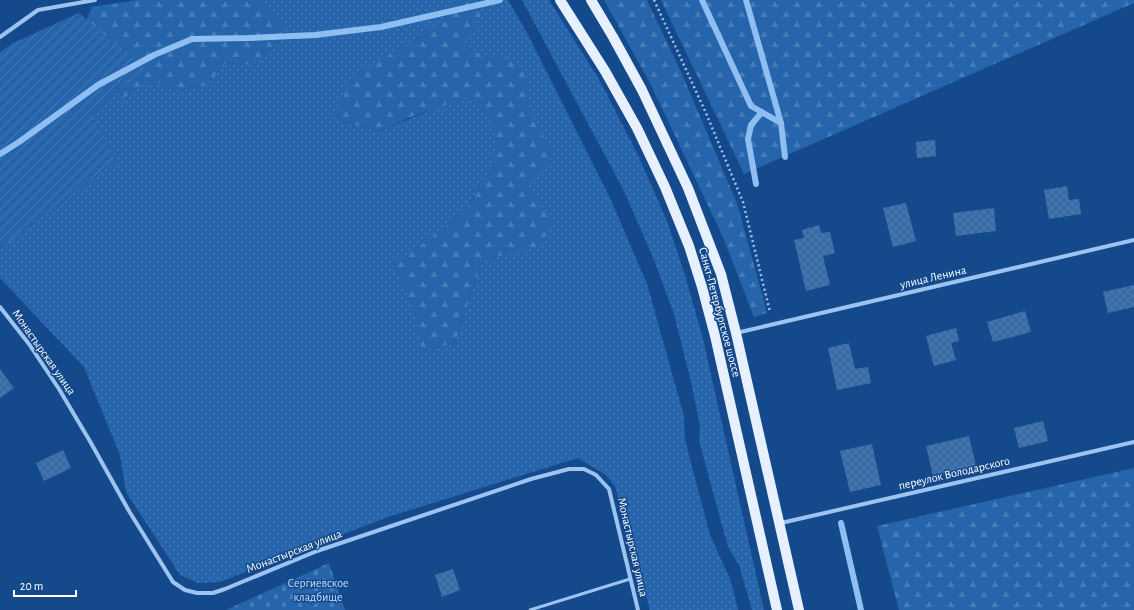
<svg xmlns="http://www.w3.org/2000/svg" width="1134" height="610" font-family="'Alegreya Sans',sans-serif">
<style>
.grass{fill:url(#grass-dots);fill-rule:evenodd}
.forest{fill:url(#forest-firs)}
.cemetery{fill:url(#cemetery-stones)}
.garden{fill:url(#garden-furrows)}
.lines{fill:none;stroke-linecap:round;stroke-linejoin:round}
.stream{stroke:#8fbef3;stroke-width:6}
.building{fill:url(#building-cross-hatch)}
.path{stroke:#9dc3f0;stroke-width:2.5;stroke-dasharray:2 3;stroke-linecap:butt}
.lane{stroke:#9dc3f0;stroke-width:3}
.street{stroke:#9dc3f0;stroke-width:4}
.primary{stroke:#e6f0ff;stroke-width:10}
.labels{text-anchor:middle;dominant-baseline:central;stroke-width:3;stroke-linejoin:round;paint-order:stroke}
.street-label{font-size:12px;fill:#fff;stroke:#144a8c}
.park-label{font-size:12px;fill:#c3ddfc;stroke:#144a8c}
</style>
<defs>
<pattern id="grass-dots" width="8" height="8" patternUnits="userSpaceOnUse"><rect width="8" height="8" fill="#2664ab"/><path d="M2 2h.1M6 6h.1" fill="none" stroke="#477bb8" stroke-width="1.8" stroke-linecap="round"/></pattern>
<pattern id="forest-firs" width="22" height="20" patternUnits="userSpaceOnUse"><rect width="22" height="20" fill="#2664ab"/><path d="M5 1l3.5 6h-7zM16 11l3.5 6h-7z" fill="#477bb8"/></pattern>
<pattern id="cemetery-stones" width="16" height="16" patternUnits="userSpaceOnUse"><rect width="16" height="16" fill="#2664ab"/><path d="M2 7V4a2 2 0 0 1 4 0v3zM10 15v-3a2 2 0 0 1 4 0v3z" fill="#477bb8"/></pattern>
<pattern id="garden-furrows" width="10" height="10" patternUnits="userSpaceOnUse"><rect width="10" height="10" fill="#2664ab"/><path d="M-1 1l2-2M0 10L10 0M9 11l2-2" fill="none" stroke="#477bb8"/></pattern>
<pattern id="building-cross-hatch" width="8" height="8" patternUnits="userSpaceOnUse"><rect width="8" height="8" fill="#3d74b5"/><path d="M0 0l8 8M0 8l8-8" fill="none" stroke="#446080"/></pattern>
</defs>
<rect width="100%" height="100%" fill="#144a8c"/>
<path class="grass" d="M242 0H508L526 31 611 200 647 284 684 416 685 440 710 535 731 581 738 610H650L615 486 606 475 578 458 388 517 220 582 198 583 180 575 126 492 120 455 84 367 0 278V248L117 160 91 114 118 91 124 98 149 80 176 90 207 85 226 63 249 65 270 50 288 34 266 23ZM421 36 448 103 380 131 334 120 411 44ZM480 186 505 255 482 260 455 343 423 351 415 312 394 265 465 212Z
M522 0H549L600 81 638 155 667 221 685 275 703 339 764 610H752L739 565 728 547 699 441 700 426 692 386 674 314 654 260 624 191Z"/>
<path class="forest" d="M137 0H259L263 7 283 25 285 36 270 50 249 65 226 63 207 85 176 90 149 80 124 98 93 59 84 24 92 7Z
M459 0H482L481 14 463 49 500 58 525 68 531 117 554 153 527 186 553 223 539 247 482 260 455 343 422 351 415 312 394 265 465 212 490 170 497 146 491 118 468 97 411 117 380 131 333 120 350 82 375 63 410 44 442 21Z
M604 0H647L682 74 737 203 767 313 754 317 723 237 651 85Z
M661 0H1134V3L744 174Z
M1134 468V610H899L877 526Z"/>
<path class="cemetery" d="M329 563 345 610H226Z"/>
<path class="garden" d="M79 13 145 68 91 114 117 160 0 248V52L13 43Z"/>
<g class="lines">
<path class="stream" d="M702 0 751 106 781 123
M746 0 781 123 785 157
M0 154 19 142 98 85 154 55 192 39 248 38 315 35 381 27 500 0
M756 184 748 139 751 125 762 112
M841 523 861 610"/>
</g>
<path class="building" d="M935 140 936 156 917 158 916 142Z
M1067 186 1069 200 1079 199 1081 214 1049 219 1044 190Z
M906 203 916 241 893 247 883 208Z
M994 208 996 231 956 236 953 213Z
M819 225 821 233 830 232 835 253 823 256 830 285 806 291 794 240 804 238 802 230Z
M1134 285V307L1108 313 1103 292Z
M1025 311 1031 332 993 342 987 322Z
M956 328 959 341 951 343 956 360 934 366 926 336Z
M849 343 855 369 868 367 871 383 837 390 828 348Z
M0 369 14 388 0 398Z
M1043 421 1048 441 1019 448 1014 428Z
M969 436 976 466 933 476 926 446Z
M872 444 881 485 850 492 840 451Z
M63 450 71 468 44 481 36 463Z
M453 569 460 590 442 597 435 575Z"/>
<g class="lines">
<path class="path" d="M654 0 706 113 743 202 770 312"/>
<path class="lane" d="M530 610 630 579"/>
<path class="street" d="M0 37 38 10 95 0
M0 307 29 344 59 389 91 443 129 511 173 582 185 590 197 593H213L225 589 317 551 531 479 569 469H584L596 475 609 489 638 610
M736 333 1134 240
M781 523 1134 442"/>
<path class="primary" d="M560 0 605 71 637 128 665 187 689 246 702 287 715 336 777 610
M591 0 613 37 642 90 688 188 721 274 736 333 799 610"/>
</g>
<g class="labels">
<g class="street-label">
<text transform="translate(933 277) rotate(-13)">улица Ленина</text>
<text transform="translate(720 312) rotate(75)">Санкт-Петербургское шоссе</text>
<text transform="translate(44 352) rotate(55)">Монастырская улица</text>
<text transform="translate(954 473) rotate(-13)">переулок Володарского</text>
<text transform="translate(633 547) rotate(77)">Монастырская улица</text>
<text transform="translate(294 551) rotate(-21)">Монастырская улица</text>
</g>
<g class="park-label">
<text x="318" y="583">Сергиевское<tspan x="318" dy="14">кладбище</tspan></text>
</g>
</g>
<path d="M14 590v6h62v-6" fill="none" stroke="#ffffff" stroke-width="2"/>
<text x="20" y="590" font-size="12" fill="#ffffff" stroke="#144a8c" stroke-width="3" paint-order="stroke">20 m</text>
</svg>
